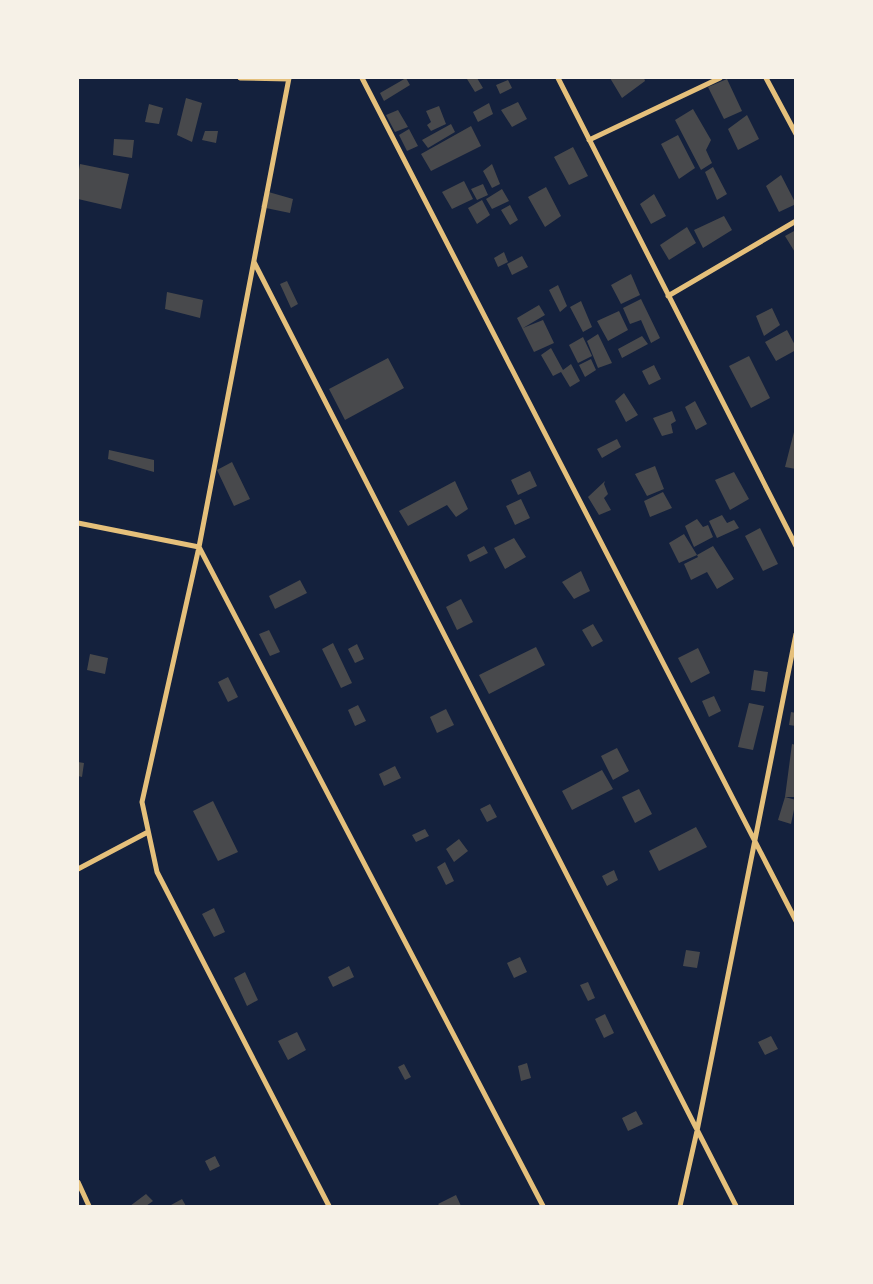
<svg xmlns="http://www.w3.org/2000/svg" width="873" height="1284" font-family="'Alegreya Sans',sans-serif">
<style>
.building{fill:#48494c}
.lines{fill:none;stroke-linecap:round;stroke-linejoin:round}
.minor{stroke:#e5c07b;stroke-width:5}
</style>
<rect width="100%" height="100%" fill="#14213d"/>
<path class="building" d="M406 78 410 85 384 101 380 93Z
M471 78H477L483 88 475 92 467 79Z
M610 78H644L645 81 622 98Z
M727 79 742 111 724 119 708 87Z
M508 80 512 88 500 94 496 85Z
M186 98 202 103 192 142 177 135Z
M518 102 527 119 512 127 501 110Z
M489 103 493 114 478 122 473 112Z
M149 104 163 108 159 124 145 122Z
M439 106 446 124 431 131 427 125 431 122 426 111Z
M693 109 711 140 706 150 712 163 701 170 675 120Z
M398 110 408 127 395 132 386 115Z
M747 115 759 139 738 150 728 129Z
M451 124 455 132 428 148 422 140Z
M471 126 481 146 431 171 421 154Z
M409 129 418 146 407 151 399 135Z
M205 131H218L216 143 202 140Z
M678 135 695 168 679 179 661 144Z
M114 139 134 140 132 158 113 155Z
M573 147 588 176 569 185 554 157Z
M80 164 129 174 121 209 78 199V175Z
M492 164 500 184 492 188 483 171Z
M713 167 727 194 717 200 705 172Z
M781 175 796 204 779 212 766 186Z
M464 181 473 199 452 209 442 192Z
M483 184 488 195 477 200 471 189Z
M546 187 561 216 545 227 528 197Z
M502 189 509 201 492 209 486 199Z
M265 191 293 199 290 213 261 207Z
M654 194 666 216 651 224 640 204Z
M482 200 490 215 477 224 468 208Z
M510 205 518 220 510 225 501 210Z
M724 216 732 230 703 248 694 230Z
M687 227 696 243 669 260 660 245Z
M796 230V254L785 236Z
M504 252 508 262 498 267 494 258Z
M522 256 528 267 512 275 507 264Z
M631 274 640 295 621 304 611 285Z
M287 281 298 304 291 308 280 284Z
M558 285 567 306 560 312 549 290Z
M167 292 203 300 200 318 165 309Z
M641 299 660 338 651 343 641 320 630 324 623 308Z
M581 301 592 327 583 332 570 307Z
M539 305 545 315 523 328 543 320 554 343 534 352 517 318Z
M772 308 780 325 764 336 756 316Z
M619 311 628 330 608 341 597 321Z
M787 330 796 347V350L776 361 765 342Z
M598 334 612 363 598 368 587 341Z
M642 336 648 344 622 358 618 349Z
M583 337 592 356 578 363 569 345Z
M551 348 563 370 571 364 580 381 570 387 561 372 553 376 541 355Z
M749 356 770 398 751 408 729 366Z
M388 358 404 388 345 420 329 389Z
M591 359 596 370 585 377 579 365Z
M654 365 661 379 649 385 642 371Z
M624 393 638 415 626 422 615 401Z
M695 401 707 424 696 430 685 407Z
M672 411 676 421 671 424 673 433 662 436 653 418Z
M795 428H796V469L785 467Z
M617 439 621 447 602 458 597 449Z
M109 450 154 460V472L108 459Z
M232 462 250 499 234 506 217 470Z
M655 466 664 489 647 496 635 474Z
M530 471 537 486 518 495 511 480Z
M734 472 749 499 730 510 715 480Z
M455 481 468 509 456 517 447 505 408 526 399 511Z
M605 481 604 484 608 494 604 498 611 510 599 515 588 497Z
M663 492 672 508 650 517 644 501Z
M521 499 530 518 515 525 506 506Z
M722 515 727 523 734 520 739 528 717 538 709 521Z
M697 519 703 527 708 525 713 537 694 547 685 526Z
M760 528 778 564 763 571 745 536Z
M684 534 697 555 679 563 669 543Z
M514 538 526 557 505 569 494 548Z
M484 546 488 553 470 562 467 555Z
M713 546 734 579 717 589 707 572 691 580 684 564 698 557 697 555Z
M581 571 590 591 574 599 562 582Z
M300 580 307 593 275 609 269 596Z
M461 599 473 622 457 630 446 607Z
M593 624 603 641 592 647 582 630Z
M269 630 280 652 270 656 259 634Z
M333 643 352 683 341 688 322 649Z
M357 644 364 659 355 663 348 649Z
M536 647 545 665 489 694 479 675Z
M698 648 710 673 691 683 678 658Z
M90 654 108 658 105 674 87 670Z
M754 670 768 672 765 692 751 690Z
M228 677 238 697 228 702 218 682Z
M714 696 721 711 709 717 702 701Z
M749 703 764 706 753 750 738 747Z
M358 705 366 721 355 726 348 710Z
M446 709 454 725 437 733 430 717Z
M791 712 796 713V726L789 725Z
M792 744 796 745V787L794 797H785Z
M617 748 629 771 613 780 601 756Z
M78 762 84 763 82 777 78 776Z
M395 766 401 778 384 786 379 774Z
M602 770 613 789 572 810 562 791Z
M639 789 652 814 635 823 622 797Z
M785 797 796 800 791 824 778 820Z
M213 801 238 852 218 861 193 811Z
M490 804 497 817 487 822 480 809Z
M696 827 707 847 659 871 649 851Z
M425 829 429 836 416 842 412 835Z
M459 839 468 851 454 862 446 849Z
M445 862 454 881 446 885 437 867Z
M614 870 618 880 607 886 602 876Z
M214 908 225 932 214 937 202 914Z
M686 950 700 952 697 968 683 966Z
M520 957 527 972 514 978 507 963Z
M349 966 354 977 333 987 328 977Z
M245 972 258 1000 247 1006 234 978Z
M588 982 595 998 588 1001 580 985Z
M605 1014 614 1033 604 1038 595 1019Z
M297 1032 306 1050 288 1060 278 1041Z
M771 1036 778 1049 765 1055 758 1042Z
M527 1063 531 1078 521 1081 518 1066Z
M404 1064 411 1077 405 1080 398 1067Z
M636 1111 643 1124 628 1131 622 1118Z
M215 1156 220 1166 210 1171 205 1161Z
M146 1194 153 1201 146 1206H130Z
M456 1195 461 1206H440L438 1204Z
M182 1199 186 1206H172L171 1205Z"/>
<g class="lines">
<path class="minor" d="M240 78 289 79
M289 78 199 547 142 802 157 872 329 1206
M362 78 796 921
M558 78 796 546
M766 78 796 134
M589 140 720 78
M254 262 736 1206
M668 296 796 221
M78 523 199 547 543 1206
M78 869 148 832
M78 1182 89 1206
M680 1206 697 1131 796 634"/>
</g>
<rect width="873" height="1284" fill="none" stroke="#f6f1e7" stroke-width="158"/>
</svg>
